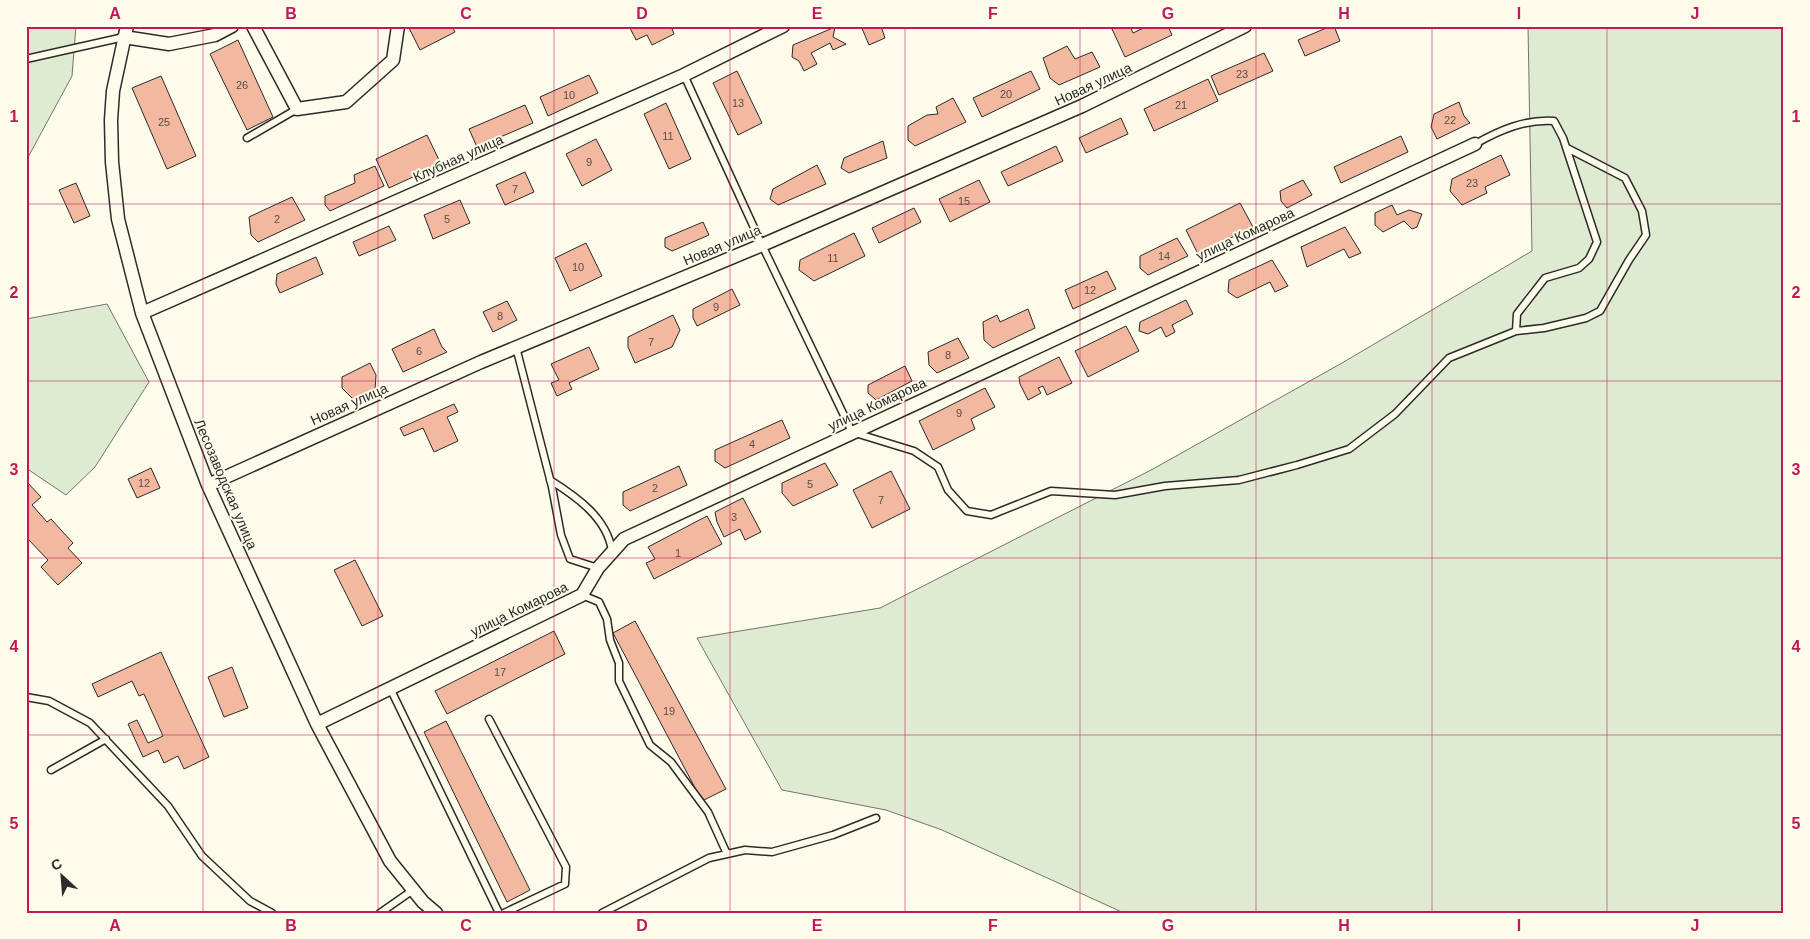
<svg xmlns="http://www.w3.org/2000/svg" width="1810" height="939" font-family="Arial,sans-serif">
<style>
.green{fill:#deebd1;stroke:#74746e}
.building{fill:#f2b8a0;stroke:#2b2b2b}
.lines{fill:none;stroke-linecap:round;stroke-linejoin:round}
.lane-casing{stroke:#2b2b2b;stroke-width:9}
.street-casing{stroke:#2b2b2b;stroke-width:15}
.lane{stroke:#fdfbea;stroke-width:6}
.street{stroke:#fdfbea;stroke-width:12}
.grid{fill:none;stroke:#c2185b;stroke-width:1;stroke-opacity:0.55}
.labels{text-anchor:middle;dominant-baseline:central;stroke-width:4;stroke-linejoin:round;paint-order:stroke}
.number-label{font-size:11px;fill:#5d4e48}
.street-label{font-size:14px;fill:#2b2b2b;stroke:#fdfbea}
.neatline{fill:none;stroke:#c2185b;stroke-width:2}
.grid-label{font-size:16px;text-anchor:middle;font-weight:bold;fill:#c2185b}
</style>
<rect width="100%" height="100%" fill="#fdfbea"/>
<path class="green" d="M26 26H76L72 76 26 161Z
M1528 26H1784V913H1124L942 830 886 810 782 790 697 638 880 608 1153 469 1342 363 1532 251Z
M107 304 149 382 95 467 66 495 26 468V319Z"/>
<path class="building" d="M408 26H452L455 32 420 50Z
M629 26H671L674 34 652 45 647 35 636 40Z
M861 26H881L885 38 869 45Z
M1118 26H1130L1133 33 1148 26H1168L1172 35 1125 57 1112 29Z
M1331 26H1334L1340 41 1305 56 1298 40Z
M835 27 833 37 846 44 833 50 830 43 811 53 817 64 804 71 799 61 792 57 793 45Z
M238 40 273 117 247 130 210 54Z
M1067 46 1075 59 1092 52 1100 67 1059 85 1050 78 1043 58Z
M1264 53 1273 71 1219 95 1211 76Z
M737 71 762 123 738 135 713 83Z
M1031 71 1040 89 982 117 973 98Z
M589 75 598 93 548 116 540 97Z
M161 76 196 156 167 169 132 88Z
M1208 79 1218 101 1154 131 1144 109Z
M953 98 966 122 915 146 908 140V126L927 115 938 114 936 107Z
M1459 102 1464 116 1470 123 1437 139 1431 127 1434 114Z
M666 103 691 159 669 169 644 114Z
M525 105 533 123 477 147 469 129Z
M1121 118 1128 134 1086 153 1079 138Z
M427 135 441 164 389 188 376 159Z
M1401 136 1408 152 1341 183 1334 167Z
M596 139 612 170 582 186 566 154Z
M883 141 887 158 849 173 841 168 844 158Z
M1056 146 1063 161 1008 186 1001 172Z
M1501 155 1510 175 1485 187 1487 193 1462 205 1450 191 1452 179Z
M817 165 826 184 778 205 770 199 773 189Z
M375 166 384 186 330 211 325 205V196L355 183 354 175Z
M525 172 534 192 505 205 496 185Z
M979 180 990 202 950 222 939 199Z
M1303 180 1312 195 1287 208 1281 201 1280 191Z
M76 183 90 216 74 223 59 190Z
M292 197 305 220 258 242 251 235 249 217Z
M460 200 470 223 433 239 424 215Z
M1240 203 1253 227 1198 254 1186 230Z
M1392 205 1397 215 1409 210 1422 214 1417 227 1412 229 1404 221 1383 232 1375 225V213Z
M914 208 921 222 879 243 872 228Z
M703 222 709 235 672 251 665 247V238Z
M389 226 396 240 359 256 353 242Z
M1345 227 1361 253 1349 258 1344 249 1307 267 1301 247Z
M854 233 865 256 814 281 799 270 800 260Z
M1177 238 1188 256 1148 275 1140 268V256Z
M586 243 602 276 570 291 555 258Z
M316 257 323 274 280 293 276 284 277 274Z
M1272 260 1288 286 1275 292 1270 282 1237 298 1228 292 1229 280Z
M1107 271 1116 289 1073 309 1065 290Z
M732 289 740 305 697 326 693 318V309Z
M1186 300 1193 314 1172 325 1175 332 1166 337 1161 327 1148 334 1139 331 1140 322Z
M507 301 517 320 493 332 483 312Z
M1028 309 1035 328 993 348 984 340 983 322 997 315 1000 322Z
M673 315 680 330 672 347 635 363 628 347V337Z
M1126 326 1139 351 1088 377 1075 351Z
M434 329 442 347 447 352 403 372 392 349Z
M958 338 969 358 937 373 929 365 928 352Z
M589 347 599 369 569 383 572 389 557 396 551 383 559 380 551 364Z
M1059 357 1072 383 1047 395 1043 386 1038 388 1041 393 1028 400 1020 384 1019 377Z
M370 363 376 375 375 390 354 400 342 388V377Z
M905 366 912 381 876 400 868 393V385Z
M985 388 995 407 971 419 975 429 933 450 919 421Z
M454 404 458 412 447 417 458 441 434 452 423 428 404 436 400 428Z
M782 420 790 438 725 468 715 461V450Z
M825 463 838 485 793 506 782 493V483Z
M679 466 687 485 630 511 623 505V492Z
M151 468 160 488 137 498 128 479Z
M891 471 910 509 872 528 853 490Z
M26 481 41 497 32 505 47 522 51 519 73 543 68 548 82 563 58 585 41 567 48 560 26 537Z
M743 498 761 532 745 540 740 529 724 537 717 522 715 512Z
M707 516 722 544 654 579 646 563 655 559 648 547Z
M355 560 383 616 362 626 334 570Z
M635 621 726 789 702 801 613 633Z
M554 631 565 654 447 714 435 691Z
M161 652 209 757 184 769 178 756 164 763 158 750 143 757 128 724 137 720 148 743 163 736 144 694 139 696 132 681 98 697 92 684Z
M232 667 248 708 224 717 208 677Z
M446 721 530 890 507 902 424 732Z"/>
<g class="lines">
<defs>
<path id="lane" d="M26 59 124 37
M684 75 762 245 852 432 914 451 938 467 948 490 967 511 991 515 1051 491 1115 495 1165 486 1239 480 1297 465 1349 449 1395 414 1449 358 1516 331 1517 314 1545 278 1579 268 1589 259 1597 242 1563 138 1554 121C1525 119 1500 130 1475 144
M247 138 297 109
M1516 331 1544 328 1586 318 1600 311 1629 260 1646 235 1642 211 1625 178 1567 148
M516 347 552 487 561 535 570 559 598 568
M550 480C577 497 607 518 612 551
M582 595 599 602 607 619 610 640 619 663V681L650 745 671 762 708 812 727 854
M390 688 499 913
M26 697 49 701 90 723 168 806 202 856 250 901 272 913
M489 719 566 867 565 884 504 913
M51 770 106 739
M380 913 413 890
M602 913 709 858 745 850 772 852 833 835 876 818"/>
<path id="street" d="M127 26 113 91 111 120 112 162 118 219 142 313 208 485 317 724 390 861 423 902 436 913
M253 26 297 109 346 102 393 60 398 26
M124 37 169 44 215 35 232 26
M142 313 684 75 783 26
M208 485 481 362 762 245 1082 106 1245 26
M317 724 582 595 598 568 624 539 1475 144"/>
</defs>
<use href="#lane" class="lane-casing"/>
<use href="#street" class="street-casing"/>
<use href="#lane" class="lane"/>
<use href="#street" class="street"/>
</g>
<path class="grid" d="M203 26V913M378 26V913M554 26V913M730 26V913M905 26V913M1080 26V913M1256 26V913M1432 26V913M1607 26V913M26 204H1784M26 381H1784M26 558H1784M26 735H1784"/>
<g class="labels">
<g class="number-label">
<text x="1242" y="74">23</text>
<text x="242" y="85">26</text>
<text x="1006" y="94">20</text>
<text x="569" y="95">10</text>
<text x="738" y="103">13</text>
<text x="1181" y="105">21</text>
<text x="1450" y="120">22</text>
<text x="164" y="122">25</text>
<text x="668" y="136">11</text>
<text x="589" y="162">9</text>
<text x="1472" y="183">23</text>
<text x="515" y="189">7</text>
<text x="964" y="201">15</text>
<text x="277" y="219">2</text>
<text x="447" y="219">5</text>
<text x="1164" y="256">14</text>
<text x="833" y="258">11</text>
<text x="578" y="267">10</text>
<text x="1090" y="290">12</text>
<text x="716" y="307">9</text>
<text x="500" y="316">8</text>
<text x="651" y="342">7</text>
<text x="419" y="351">6</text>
<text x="948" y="355">8</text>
<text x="959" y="413">9</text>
<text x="752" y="444">4</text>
<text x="144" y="483">12</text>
<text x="810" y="484">5</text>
<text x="655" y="488">2</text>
<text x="881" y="500">7</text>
<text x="734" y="517">3</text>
<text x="678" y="553">1</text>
<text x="500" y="672">17</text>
<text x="669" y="711">19</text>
</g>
<g class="street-label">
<text transform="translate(1093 84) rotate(-25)">Новая улица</text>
<text transform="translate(458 158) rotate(-24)">Клубная улица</text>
<text transform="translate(1245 234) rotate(-25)">улица Комарова</text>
<text transform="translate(722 245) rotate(-23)">Новая улица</text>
<text transform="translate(349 404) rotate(-24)">Новая улица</text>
<text transform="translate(877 404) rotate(-25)">улица Комарова</text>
<text transform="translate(226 484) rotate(67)">Лесозаводская улица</text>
<text transform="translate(519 609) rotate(-26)">улица Комарова</text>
</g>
</g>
<rect width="1810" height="939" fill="none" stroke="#fdfbea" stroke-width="55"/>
<g transform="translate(62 876) rotate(334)" stroke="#fdfbea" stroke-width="4" paint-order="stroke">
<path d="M0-4L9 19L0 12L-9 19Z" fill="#2b2b2b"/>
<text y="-8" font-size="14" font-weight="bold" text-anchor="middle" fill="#2b2b2b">С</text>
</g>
<rect x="28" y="28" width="1754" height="884" class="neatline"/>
<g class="grid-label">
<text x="115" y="19">A</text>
<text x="291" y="19">B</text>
<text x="466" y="19">C</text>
<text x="642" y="19">D</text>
<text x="817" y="19">E</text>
<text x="993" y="19">F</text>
<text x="1168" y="19">G</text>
<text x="1344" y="19">H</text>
<text x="1519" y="19">I</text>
<text x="1695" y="19">J</text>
<text x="14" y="122">1</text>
<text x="1796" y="122">1</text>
<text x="14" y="298">2</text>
<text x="1796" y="298">2</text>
<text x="14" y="475">3</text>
<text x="1796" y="475">3</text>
<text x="14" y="652">4</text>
<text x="1796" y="652">4</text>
<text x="14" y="829">5</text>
<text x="1796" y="829">5</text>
<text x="115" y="931">A</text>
<text x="291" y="931">B</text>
<text x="466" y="931">C</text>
<text x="642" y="931">D</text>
<text x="817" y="931">E</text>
<text x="993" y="931">F</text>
<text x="1168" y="931">G</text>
<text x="1344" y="931">H</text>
<text x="1519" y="931">I</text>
<text x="1695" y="931">J</text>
</g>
</svg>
